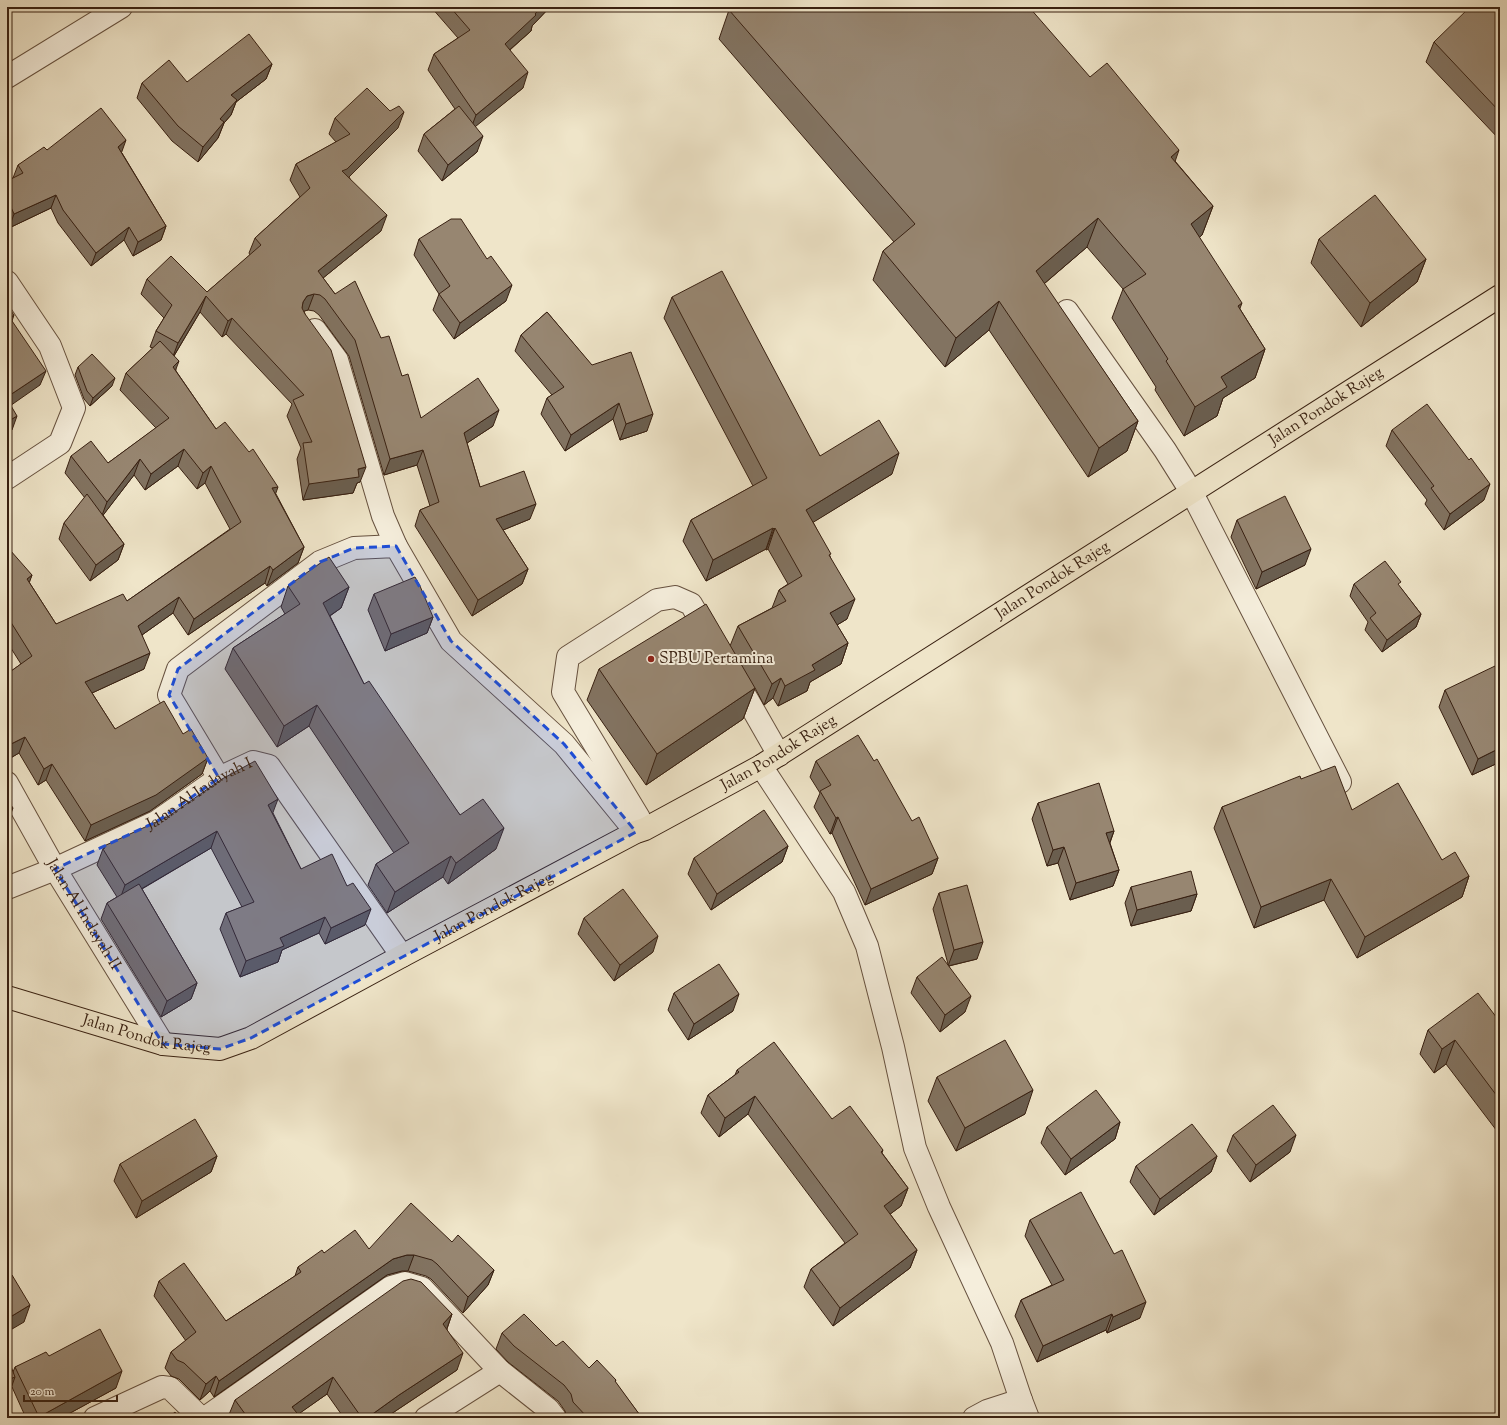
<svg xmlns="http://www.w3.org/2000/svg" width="1507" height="1425" font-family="'Sorts Mill Goudy',serif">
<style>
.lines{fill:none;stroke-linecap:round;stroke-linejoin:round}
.minor-casing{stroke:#66513f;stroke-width:24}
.major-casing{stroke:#382011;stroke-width:24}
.minor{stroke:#f5eedc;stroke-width:22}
.major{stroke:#efe5c9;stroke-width:22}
.wall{fill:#827361;stroke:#382011}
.shaded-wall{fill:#6a5e4f;stroke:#382011}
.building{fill:#978671;stroke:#382011}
.marked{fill:#1d4ed8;fill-opacity:0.2;stroke:#1d4ed8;stroke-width:3;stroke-dasharray:8 5;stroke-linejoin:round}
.poi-dot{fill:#8f2418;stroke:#f5eedc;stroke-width:1.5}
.labels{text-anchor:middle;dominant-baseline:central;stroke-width:4;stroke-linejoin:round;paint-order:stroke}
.street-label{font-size:16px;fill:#382011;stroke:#f5eedc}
.poi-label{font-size:16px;fill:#382011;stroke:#f5eedc;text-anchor:start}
</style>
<rect width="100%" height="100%" fill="#efe5c9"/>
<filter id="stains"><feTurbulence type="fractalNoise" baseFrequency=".005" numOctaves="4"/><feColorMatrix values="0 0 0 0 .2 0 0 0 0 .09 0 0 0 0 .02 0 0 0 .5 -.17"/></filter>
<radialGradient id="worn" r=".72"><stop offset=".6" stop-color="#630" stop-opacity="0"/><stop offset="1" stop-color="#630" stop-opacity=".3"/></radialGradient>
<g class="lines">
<defs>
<g id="minor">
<path d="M7 77 121 7"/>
<path d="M7 282 50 346 74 408 60 443 7 478"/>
<path d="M1067 311 1165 450 1192 493 1340 782"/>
<path d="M315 330 337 360 383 516 396 546"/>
<path d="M735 678 779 755"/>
<path d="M761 766 844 892 867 946 893 1047 915 1148 939 1207 1002 1343 1021 1400 1028 1418"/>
<path d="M219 778 169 695 178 669 320 562 354 548 396 546 451 641 564 744 636 832"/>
<path id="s1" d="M7 783 55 869 163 1044"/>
<path d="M639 818 563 692 568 657 657 600 675 597 691 604 710 637"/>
<path id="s2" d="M7 888 55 869 156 822 219 778 253 762 269 766 402 956"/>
<path d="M95 1418 162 1387 170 1388 201 1418"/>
<path d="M205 1418 391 1287 405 1283 422 1288 500 1371 548 1409 555 1418"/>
<path d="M426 1418 500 1371"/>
<path d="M974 1418 987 1411 1021 1400"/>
</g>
<g id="major">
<path id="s3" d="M7 997 163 1044 220 1049 251 1038 402 956 636 832 645 829 761 766 1500 296"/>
</g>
</defs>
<use href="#minor" class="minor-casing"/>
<use href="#major" class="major-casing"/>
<use href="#minor" class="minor"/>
<use href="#major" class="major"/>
</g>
<path class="wall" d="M431 7H550L532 26 531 31 510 50 523 88 475 126 477 152 442 181 418 151 424 134 455 109 428 70 434 54 458 38Z
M1500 7V140L1426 62 1434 42Z
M729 10 1090 77 1175 161 1213 206 1202 235 1199 237 1240 309 1265 349 1255 378 1223 398 1217 416 1184 436 1155 390 1156 387 1112 318 1123 289 1087 247 1044 284 1138 421 1127 451 1088 477 989 330 945 367 873 280 883 251 894 242 719 39Z
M272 64 266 79 236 102 231 115 224 123 218 138 198 162 172 141 137 98 142 83 187 82Z
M335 118 398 128 349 177 381 231 323 278 335 294 381 338 402 376 421 418 493 426 467 443 480 487 530 519 503 530 528 569 522 584 472 616 415 526 420 510 430 506 417 465 384 475 349 356 319 315 314 311 308 310 304 311 360 482 357 483 353 493 303 500 297 459 301 448 287 416 292 404 226 334 222 337 200 312 174 356 176 371 216 429 276 494 304 547 298 563 267 586 265 583 188 635 173 613 142 635 144 669 92 693 115 729 183 734 208 758 202 774 150 811 85 841 46 780 38 785 19 753 7 760V674L21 664 7 642V553L32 575 29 582 56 624 127 601 230 529 205 483 197 489 178 466 145 490 134 475 103 515 124 544 118 560 90 581 59 539 64 523 85 498 65 473 71 456 108 463 156 428 120 390 126 373 153 348 150 347 156 331 164 318 141 294 147 279 207 292 250 255 249 253 255 238 300 197 290 180 296 164 336 142 329 134Z
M47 150 122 153 166 226 161 240 133 256 124 240 91 266 58 223 51 208 9 228 7 222V181L13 178 18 165Z
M419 239 506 301 454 339 433 310 439 294 414 255Z
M1319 239 1426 259 1417 282 1361 327 1311 263Z
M672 297 820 456 892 474 813 522 830 556 847 619 837 625 848 643 841 664 810 682 807 691 778 706 773 698 764 705 755 688 743 719 646 785 587 700 599 669 730 646 738 626 772 608 779 590 788 584 768 549 766 550V549L706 581 683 541 691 520 753 486 664 318Z
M547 312 647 431 620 440 613 419 565 451 541 414 547 398 552 395 515 351 521 335Z
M78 367 112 386 90 406 84 399 75 375Z
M1392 430 1484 500 1444 530 1425 504 1427 500 1386 446Z
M1237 520 1305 565 1256 589 1231 537Z
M1354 584 1400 587 1421 614 1416 627 1382 652 1365 630 1368 622 1350 596Z
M288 586 349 587 341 608 330 616 364 684 460 815 496 849 448 884 443 877 387 913 368 885 376 864 394 853 309 726 277 747 225 669 233 648 285 614 281 607Z
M374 594 433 617 427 633 385 651 368 610Z
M1445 690 1500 762 1472 775 1439 707Z
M816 761 912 821 938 858 932 874 865 905 832 833 830 834 814 807 820 793 810 777Z
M1301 779 1352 810 1442 860 1469 876 1462 897 1357 958 1324 900 1254 928 1214 828 1222 807Z
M1038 803 1114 831 1110 843 1119 870 1113 886 1070 900 1058 863 1047 866 1032 819Z
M273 813 301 869 365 925 325 944 319 933 282 950 278 962 240 977 220 929 226 913 242 907 211 848 142 889 197 983 191 999 161 1017 101 919 107 903 117 897 97 865 104 846Z
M788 846 782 862 711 910 688 874 694 858Z
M1131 887 1197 894 1191 911 1131 926 1125 903Z
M939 893 977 959 949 966 965 1012 940 1032 911 993 917 977 948 964 933 909Z
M584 918 653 952 614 981 578 934Z
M674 993 733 1011 688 1040 668 1010Z
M1500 1022V1135L1446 1064 1434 1073 1420 1054 1428 1030Z
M737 1070 832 1119 883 1150 882 1153 908 1188 901 1206 890 1214 917 1250 910 1268 833 1326 804 1287 811 1269 845 1243 748 1114 719 1137 701 1113 708 1095 735 1075Z
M937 1077 1025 1114 956 1151 928 1101Z
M1120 1122 1115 1139 1065 1175 1041 1143 1047 1127Z
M1233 1135 1290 1152 1250 1182 1227 1151Z
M217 1156 211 1172 136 1218 114 1181 120 1164Z
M1217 1156 1211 1172 1154 1215 1130 1182 1136 1166Z
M1030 1220 1140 1318 1107 1333 1106 1330 1037 1362 1015 1316 1021 1300 1052 1285 1025 1236Z
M452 1242 494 1270 488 1285 463 1313 431 1279 426 1276 408 1271H402L387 1275 214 1397 210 1391 200 1400 179 1379 171 1376 165 1368 171 1352 186 1341 154 1296 159 1281 226 1321 295 1276 298 1267 324 1253Z
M452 1314 447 1329 457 1370 385 1418H344L327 1394 298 1414 301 1418H229L228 1417 235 1400Z
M502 1333 556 1346 589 1368 616 1380 615 1382 642 1418H567L565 1411 558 1401 508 1362 496 1349Z
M49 1356 116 1388 61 1418H26L12 1387 9 1394 13 1372 15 1367Z"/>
<path class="shaded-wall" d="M541 7H550L532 26 531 31 499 59 505 44Z
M272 64 266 79 236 102 231 115 224 123 218 138 198 162 203 147 220 119 231 95Z
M528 72 523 88 470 131 476 115Z
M404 112 398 128 341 185 342 171Z
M483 136 477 152 442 181 448 165Z
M126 140 121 154 118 147Z
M1179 150 1169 179 1171 157Z
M56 195 51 208 9 228 14 214Z
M1213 206 1202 235 1180 254 1191 224Z
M387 215 381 231 312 287 318 271Z
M1098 218 1087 247 1025 300 1036 271Z
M166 226 161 240 133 256 138 242Z
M129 227 124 240 91 266 96 253Z
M1426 259 1417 282 1361 327 1370 303Z
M512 285 506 301 454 339 460 323Z
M314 294 308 310 301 312 303 302 307 296Z
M206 296 200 312 172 359 178 343Z
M999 301 989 330 945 367 956 338Z
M1242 303 1231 332 1238 306Z
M14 315 9 330 10 318Z
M232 318 226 334 222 337 228 321Z
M1265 349 1255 378 1223 398 1217 416 1184 436 1195 407 1221 377Z
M179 361 173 377V367Z
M46 371 40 385 7 408V397Z
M115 378 112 386 90 406 93 398Z
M619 403 613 419 565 451 571 435Z
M499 410 493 426 458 449 464 433Z
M653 414 647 431 620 440 626 424Z
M17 416 12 430 7 433V422Z
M1138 421 1127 451 1088 477 1099 448Z
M184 449 178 466 145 490 151 474Z
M423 450 417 465 384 475 390 459Z
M899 453 892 474 799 531 806 510Z
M140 459 134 475 101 518 107 502Z
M211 466 205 483 197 489 203 473Z
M366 467 360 482 357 483 353 493 303 500 309 484Z
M1490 484 1484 500 1444 530 1450 514Z
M278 487 272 504V488Z
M536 504 530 519 491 535 496 519Z
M773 528 766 549 706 581 713 560Z
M775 528 768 549 766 550 774 529Z
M124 544 118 560 90 581 96 565Z
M304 547 298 563 267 586 273 570Z
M1311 549 1305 565 1256 589 1262 572Z
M270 566 265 583 188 635 194 619Z
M528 569 522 584 472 616 478 600Z
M32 575 26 592 27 579Z
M349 587 341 608 316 625 323 603Z
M179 597 173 613 132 642 138 626Z
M855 599 847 619 822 634 830 613Z
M1421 614 1416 627 1382 652 1387 640Z
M433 617 427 633 385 651 391 634Z
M848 643 841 664 810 682 807 691 778 706 785 686 812 665Z
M150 653 144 669 79 699 85 682Z
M781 678 773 698 764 705 772 684Z
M755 688 743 719 646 785 657 754Z
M317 705 309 726 277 747 284 726Z
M25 737 19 753 7 760V746Z
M1500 748V762L1472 775 1478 759Z
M208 758 202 774 150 811 85 841 91 825Z
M52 764 46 780 38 785 44 769Z
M278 799 272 815 268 805Z
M13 808 7 824V812Z
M838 817 832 833 830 834 836 818Z
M504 828 496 849 448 884 456 863Z
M217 831 211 848 119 902 125 885Z
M1114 831 1108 847 1106 833Z
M788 846 782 862 711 910 717 894Z
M1064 847 1058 863 1047 866 1053 850Z
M451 856 443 877 387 913 395 892Z
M938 858 932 874 865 905 871 889Z
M1119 870 1113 886 1070 900 1076 883Z
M1469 876 1462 897 1357 958 1365 937Z
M1331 879 1324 900 1254 928 1261 907Z
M1197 894 1191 911 1131 926 1137 910Z
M371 909 365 925 325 944 331 928Z
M325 917 319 933 282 950 278 962 240 977 246 961 280 938Z
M658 936 653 952 614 981 620 965Z
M983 942 977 959 948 966 954 950Z
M197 983 191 999 161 1017 167 1001Z
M739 994 733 1011 688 1040 694 1024Z
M971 996 965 1012 940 1032 945 1015Z
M1455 1040 1446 1064 1434 1073 1442 1049Z
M1033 1090 1025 1114 956 1151 965 1128Z
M755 1096 748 1114 719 1137 725 1118Z
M1120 1122 1115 1139 1065 1175 1071 1159Z
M1296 1135 1290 1152 1250 1182 1256 1165Z
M217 1156 211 1172 136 1218 142 1201Z
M1217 1156 1211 1172 1154 1215 1160 1199Z
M908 1188 901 1206 877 1224 884 1206Z
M917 1250 910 1268 833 1326 840 1308Z
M407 1255H414L408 1271H402L387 1275 214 1397 219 1381 393 1259Z
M494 1270 488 1285 463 1313 468 1297Z
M1146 1302 1140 1318 1107 1333 1113 1317Z
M30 1305 24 1322 7 1332V1319Z
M452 1314 446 1331 443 1324Z
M1112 1314 1106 1330 1037 1362 1043 1346Z
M463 1353 457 1370 385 1418H367L399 1395Z
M122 1371 116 1388 61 1418H39V1417Z
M216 1376 210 1391 200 1400 206 1384Z
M15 1377 9 1394H7V1380Z
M333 1377 327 1394 293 1418 292 1407Z"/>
<path class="building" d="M450 7H541L535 14 536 15 505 44 528 72 476 115 434 54 470 30Z
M733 7H1029L1090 77 1107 63 1179 150 1171 157 1213 206 1191 224 1242 303 1238 306 1265 349 1221 377 1227 387 1195 407 1166 361 1168 359 1123 289 1146 274 1098 218 1036 271 1138 421 1099 448 999 301 956 338 883 251 915 224 729 10Z
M1470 7H1500V112L1434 42Z
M249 34 272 64 231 95 237 100 220 119 224 122 203 147 178 126 142 83 169 60 187 82Z
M367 88 390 111 399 106 404 112 347 169 342 171 387 215 318 271 335 294 355 281 381 338 389 336 402 376 408 374 421 418 478 378 499 410 464 433 480 487 524 471 536 504 496 519 528 569 478 600 420 510 439 502 423 450 390 459 355 340 325 299 320 295 314 294 307 296 303 302 302 308 305 314 331 350 366 467 358 469 359 477 309 484 303 443 312 442 293 400 304 395 232 318 228 321 206 296 178 343 156 331 172 305 147 279 171 256 207 292 261 245 255 238 310 188 296 164 350 134 335 118Z
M459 106 483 136 448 165 424 134Z
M101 108 126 140 118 147 166 226 138 242 129 227 96 253 63 210 56 195 14 214 7 198V181L23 173 18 165 44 147 47 150Z
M1375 195 1426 259 1370 303 1319 239Z
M451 219H461L487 259 491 256 512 285 460 323 439 294 450 286 419 239Z
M722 271 820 456 879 420 899 453 806 510 831 554 829 555 855 599 830 613 848 643 812 665 815 670 785 686 781 678 772 684 738 626 786 601 779 590 802 576 775 528 774 529 773 528 713 560 691 520 767 478 672 297Z
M7 306 14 315 10 318 46 371 7 397Z
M547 312 592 365 631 352 653 414 626 424 619 403 571 435 547 398 564 387 521 335Z
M160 341 179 361 173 367 216 429 225 422 249 452 253 449 278 487 272 488 304 547 273 570 270 566 194 619 179 597 138 626 150 653 85 682 115 729 164 701 183 734 191 729 208 758 156 795 91 825 52 764 44 769 25 737 7 746V674L32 656 7 616V553L10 550 32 575 27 579 56 624 123 594 127 601 241 522 211 466 203 473 184 449 151 474 140 459 107 502 71 456 91 441 108 463 169 418 126 373Z
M92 354 115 378 93 398 87 391 78 367Z
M7 399 17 416 7 422Z
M1427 404 1469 460 1471 458 1490 484 1450 514 1431 488 1434 486 1392 430Z
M87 494 124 544 96 565 64 523Z
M1285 496 1311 549 1262 572 1237 520Z
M329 557 349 587 323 603 364 684 369 681 460 815 483 799 504 828 456 863 451 856 395 892 376 864 409 843 317 705 284 726 233 648 300 604 288 586Z
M1385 561 1401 582 1398 584 1421 614 1387 640 1370 618 1376 613 1354 584Z
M415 577 420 586 433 617 391 634 374 594Z
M706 604 755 688 657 754 599 669Z
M1495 666 1500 676V748L1478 759 1445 690Z
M858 735 874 761 877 759 912 821 919 817 938 858 871 889 838 817 836 818 820 791 831 785 816 761Z
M255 761 278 799 268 805 301 869 332 854 347 886 353 883 371 909 331 928 325 917 280 938 284 946 246 961 226 913 254 902 217 831 125 885 103 849 105 848 104 846 169 816 222 779Z
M1335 766 1352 810 1398 783 1442 860 1455 852 1469 876 1365 937 1331 879 1261 907 1222 807 1300 776 1301 779Z
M1099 783 1114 831 1106 833 1119 870 1076 883 1064 847 1053 850 1038 803Z
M7 799 13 808 7 812Z
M764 810 788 846 717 894 694 858Z
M1191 871 1197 894 1137 910 1131 887Z
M139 884 197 983 167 1001 107 903Z
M967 885 983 942 954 950 939 893Z
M623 889 658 936 620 965 584 918Z
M942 957 971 996 945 1015 917 977Z
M719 964 739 994 694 1024 674 993Z
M1478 993 1500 1022V1100L1455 1040 1442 1049 1428 1030Z
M1005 1040 1033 1090 965 1128 937 1077Z
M774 1042 832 1119 850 1106 883 1150 881 1152 908 1188 884 1206 917 1250 840 1308 811 1269 858 1234 755 1096 725 1118 708 1095 739 1072 737 1070Z
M1096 1090 1120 1122 1071 1159 1047 1127Z
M1273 1105 1296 1135 1256 1165 1233 1135Z
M195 1119 217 1156 142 1201 120 1164Z
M1192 1124 1217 1156 1160 1199 1136 1166Z
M1081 1192 1114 1254 1122 1250 1146 1302 1113 1317 1112 1314 1043 1346 1021 1300 1064 1280 1030 1220Z
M411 1203 452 1242 458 1235 494 1270 468 1297 437 1264 432 1260 414 1255H407L393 1259 219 1381 216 1376 206 1384 184 1363 177 1360 171 1352 196 1332 159 1281 184 1263 226 1321 301 1272 298 1267 322 1250 324 1253 355 1230 369 1249Z
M12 1275 30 1305 7 1319V1278Z
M411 1279 421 1282 452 1314 443 1324 463 1353 399 1395 367 1418H362L333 1377 292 1407 301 1418H248L235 1400 403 1281Z
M524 1314 556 1346 563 1341 589 1368 597 1360 616 1380 615 1381 642 1418H588L573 1402 571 1394 564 1385 514 1346 502 1333Z
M100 1329 122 1371 39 1417 15 1367 46 1352 49 1356Z
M7 1356 15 1377 7 1380Z
M175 1412 179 1418H168Z"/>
<path class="marked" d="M396 546 451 641 564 744 636 832 251 1038 220 1049 163 1044 55 869 156 822 219 778 169 695 178 669 320 562 354 548Z"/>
<circle class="poi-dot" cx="651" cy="659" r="4"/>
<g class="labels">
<g class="street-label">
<text stroke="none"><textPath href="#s3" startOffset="1501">Jalan Pondok Rajeg</textPath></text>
<text stroke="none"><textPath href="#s3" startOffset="1177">Jalan Pondok Rajeg</textPath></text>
<text stroke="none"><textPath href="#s3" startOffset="853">Jalan Pondok Rajeg</textPath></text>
<text stroke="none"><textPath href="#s2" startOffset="215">Jalan Al Indayah I</textPath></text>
<text stroke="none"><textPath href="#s3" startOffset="529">Jalan Pondok Rajeg</textPath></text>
<text stroke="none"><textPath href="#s1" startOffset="152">Jalan Al Indayah II</textPath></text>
<text stroke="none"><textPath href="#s3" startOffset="145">Jalan Pondok Rajeg</textPath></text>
</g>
<g class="poi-label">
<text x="659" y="659">SPBU Pertamina</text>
</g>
</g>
<rect width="1507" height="1425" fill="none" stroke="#efe5c9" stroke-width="24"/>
<rect x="8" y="8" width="1491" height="1409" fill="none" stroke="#382011" stroke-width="2"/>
<rect x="12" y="12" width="1483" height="1401" fill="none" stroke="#382011"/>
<path d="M24 1395v6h93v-6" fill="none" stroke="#382011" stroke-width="2"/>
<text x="30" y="1395" font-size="12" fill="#382011" stroke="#f5eedc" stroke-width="3" paint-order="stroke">20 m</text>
<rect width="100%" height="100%" filter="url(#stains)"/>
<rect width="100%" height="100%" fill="url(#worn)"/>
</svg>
